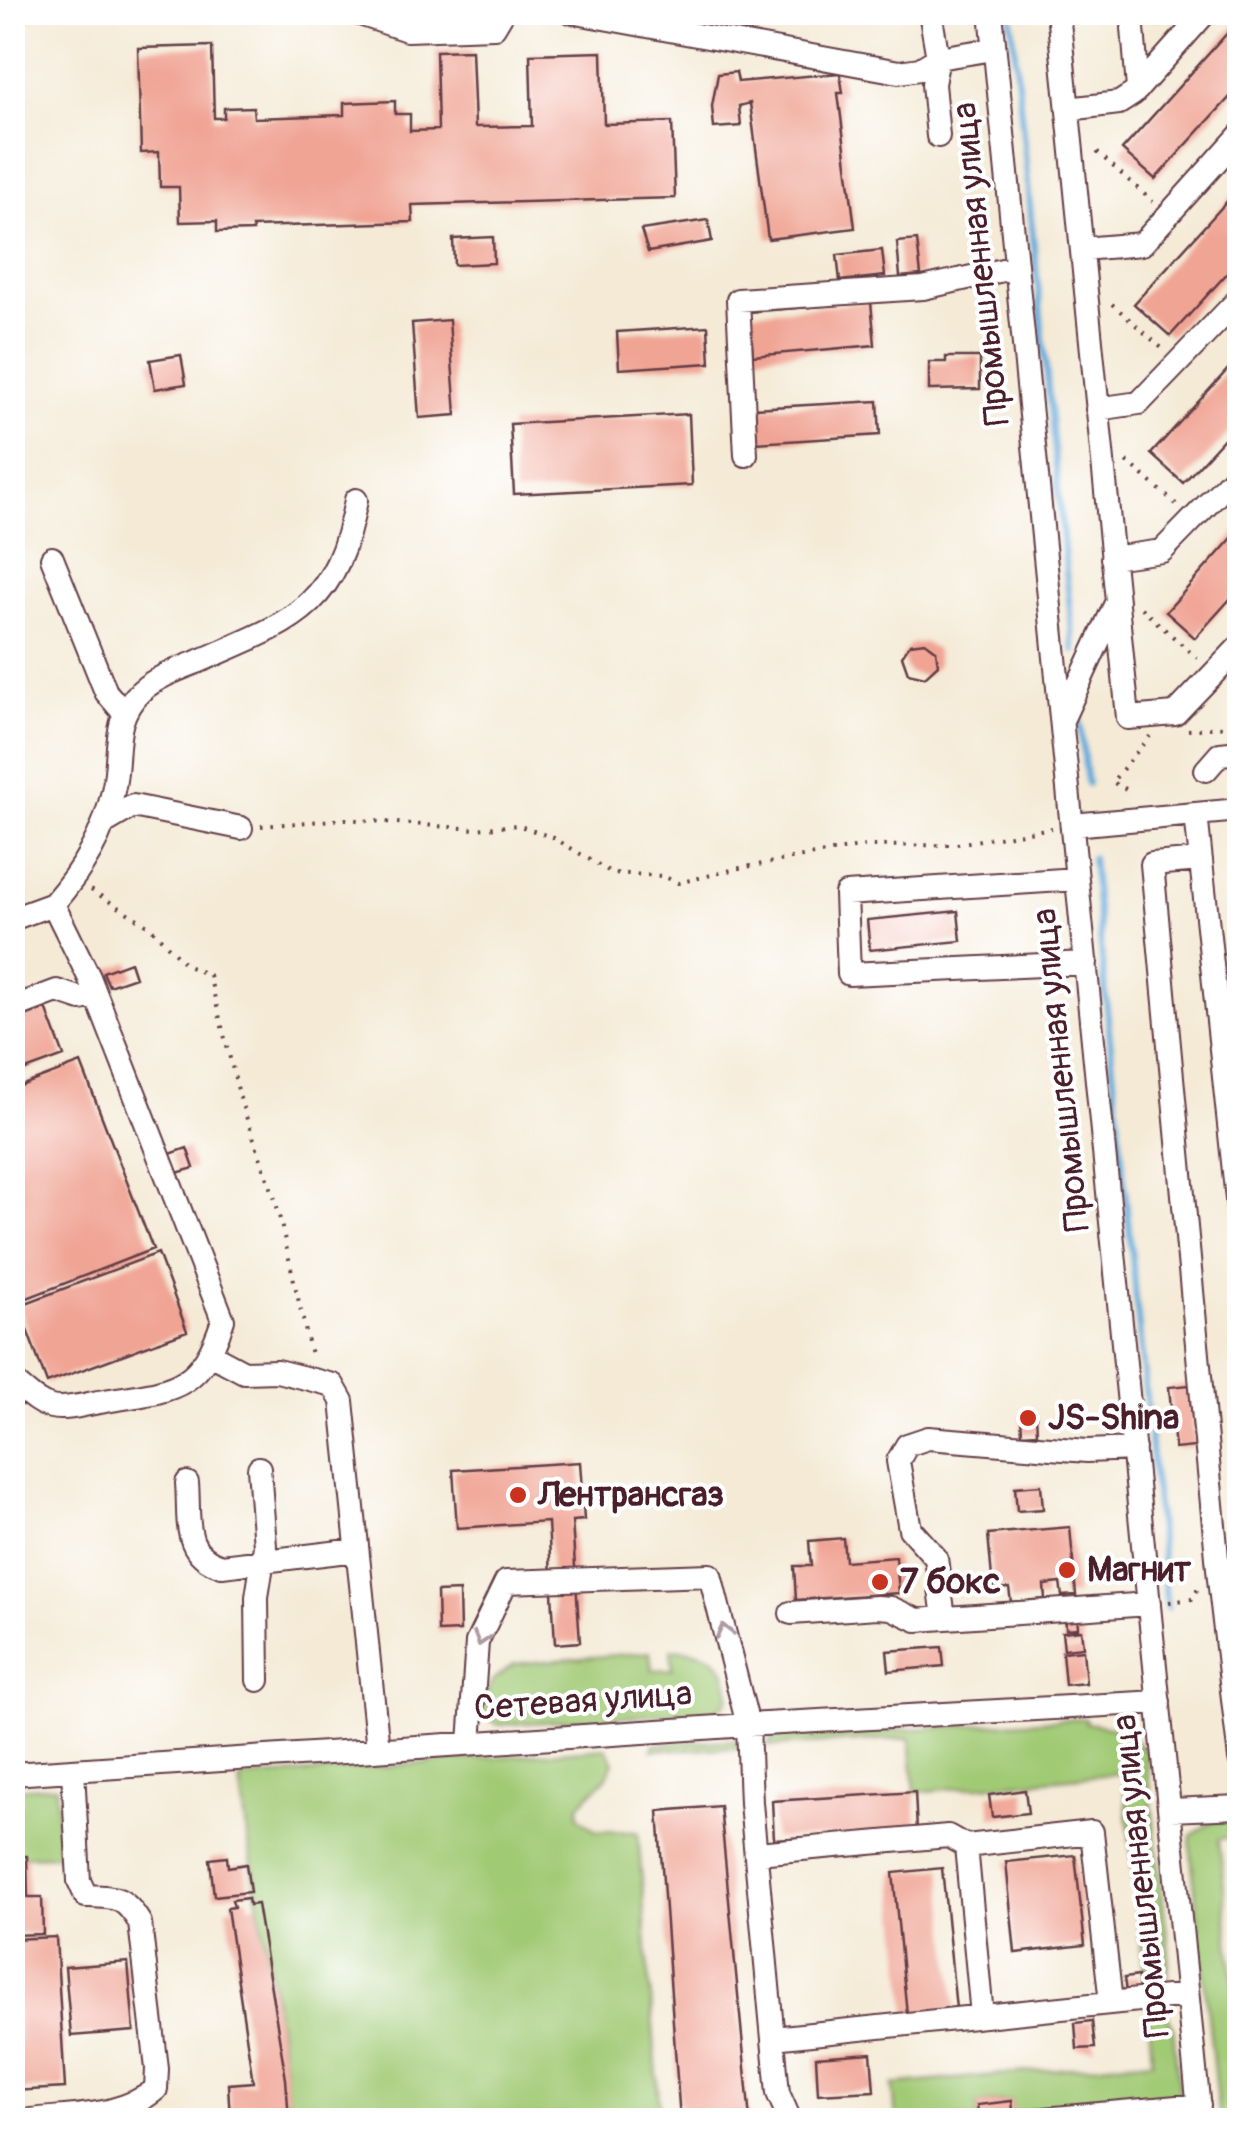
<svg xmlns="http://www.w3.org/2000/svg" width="1252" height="2133" font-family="Pangolin,sans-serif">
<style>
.green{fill:#a1ca75;stroke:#767450;stroke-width:2.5}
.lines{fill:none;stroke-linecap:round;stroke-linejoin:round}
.stream{stroke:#63aada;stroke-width:6}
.building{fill:#f0a494}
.minor-casing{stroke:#643d45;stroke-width:26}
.path{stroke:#643d45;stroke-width:4;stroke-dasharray:2.5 8;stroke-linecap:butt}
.minor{stroke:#fff;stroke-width:22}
.oneway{stroke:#ae9aa0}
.poi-dot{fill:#c8321e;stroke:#fff;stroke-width:4}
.labels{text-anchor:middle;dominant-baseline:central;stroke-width:8;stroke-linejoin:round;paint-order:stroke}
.street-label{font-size:35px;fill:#4a1f2b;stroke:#fff}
.poi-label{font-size:35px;font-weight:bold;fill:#4a1f2b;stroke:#fff;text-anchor:start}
</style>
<rect width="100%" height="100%" fill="#fff"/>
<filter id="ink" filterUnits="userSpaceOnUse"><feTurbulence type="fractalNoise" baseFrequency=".01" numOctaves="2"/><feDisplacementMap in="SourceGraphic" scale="20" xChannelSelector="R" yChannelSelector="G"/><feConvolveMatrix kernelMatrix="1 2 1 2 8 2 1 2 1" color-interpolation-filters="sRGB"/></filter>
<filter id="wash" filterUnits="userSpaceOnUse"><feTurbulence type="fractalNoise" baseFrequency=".0048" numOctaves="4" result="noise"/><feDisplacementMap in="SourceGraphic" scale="40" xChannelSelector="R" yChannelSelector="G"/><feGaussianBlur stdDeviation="2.25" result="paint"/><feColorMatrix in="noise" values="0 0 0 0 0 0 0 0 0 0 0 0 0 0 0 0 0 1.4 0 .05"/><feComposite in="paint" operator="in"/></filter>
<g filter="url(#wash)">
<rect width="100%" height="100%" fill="#f4ead6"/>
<path class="green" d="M671 1650C698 1648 724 1655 728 1684 731 1700 727 1703 715 1711L499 1725 489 1719 483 1709 486 1693 495 1678 514 1664 650 1652 652 1670 673 1669Z
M1085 1718 1086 1723 1121 1729 1145 1750 1169 1953 1167 1978 1145 1982 1123 1773 915 1792 910 1738 769 1746V1741L774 1738Z
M735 1740 740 1748 652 1750 654 1744Z
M606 1748 614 1762 606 1778 579 1805V1817L596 1831 638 1832 660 2115 621 2120H289C281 2006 253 1893 240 1779Z
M56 1786 59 1855 13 1856V1789Z
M1213 1821H1232L1235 1837 1219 1839 1239 2038V2120H1219L1190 1843 1191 1836Z
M1148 2007 1167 2013 1173 2027 1182 2120H1014L1011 2101 977 2105 979 2120H896L893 2085 1152 2060Z"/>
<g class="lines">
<path class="stream" d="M1011 12 1074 651
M1079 714 1087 784
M1092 858 1167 1608"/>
</g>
<g id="blocks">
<path class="building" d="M740 12H864L865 16 742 30Z
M1240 19V86L1155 179 1122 150Z
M212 46 214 118H224V108L253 107 254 118 344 115V103L395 101V114H410V131L438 130 436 51 472 50 475 127 532 126 530 54 602 52 604 124 672 122 675 198 412 205 413 222 252 227 253 231 217 232V221L180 222 179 187H160L159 152 141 153 138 48Z
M736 72 738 82 840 73 843 93H838L855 228 768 239 750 103 739 106 741 126 714 128 712 106 718 74Z
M1240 187V259L1170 336 1134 304Z
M708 220 712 241 648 252 641 230Z
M493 237 494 263 454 265 453 239Z
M917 240 921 275 900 277 897 242Z
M882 250 885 276 840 281 837 255Z
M871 302 875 345 753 356 749 312Z
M449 320 456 415 419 418 412 323Z
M708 326 710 363 619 369 617 332Z
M181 355 186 384 155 389 150 360Z
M1240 356V421L1183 483 1151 454Z
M946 357H980V389L929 390V362H946Z
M878 401 880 435 756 443 754 408Z
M689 414 692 485 514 494 510 424Z
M1240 529V588L1195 638 1166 612Z
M925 642 936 650 938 665 925 677 908 673 902 656 910 644Z
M1240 841V913H1237L1231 842Z
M958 911 961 941 870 950 867 920Z
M130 962 135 977 109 986 103 972Z
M46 1008 64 1056 12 1075V1021Z
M81 1063 153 1249 12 1304V1089Z
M187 1148 194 1168 177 1173 170 1154Z
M158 1253 187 1331 47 1383 18 1306Z
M1189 1385 1195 1447 1175 1449 1169 1387Z
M1036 1415 1037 1433 1022 1434 1021 1416Z
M580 1462 584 1520 572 1521 580 1642 555 1644 548 1522 457 1528 453 1470Z
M1041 1485 1043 1509 1017 1511 1015 1487Z
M1070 1527 1076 1595 1062 1596 1060 1583 1044 1585 1045 1599 1011 1602 1009 1588 993 1589 988 1534Z
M843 1538 845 1561 896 1557 899 1593 796 1600 794 1566H811L809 1541Z
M459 1591 460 1631 438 1632 437 1592Z
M1077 1611 1078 1628 1066 1629 1065 1612Z
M1081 1630 1083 1647 1064 1649 1062 1632Z
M942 1647 944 1666 889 1671 887 1651Z
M1083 1650 1086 1683 1065 1685 1062 1652Z
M1025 1790 1028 1813 992 1817 989 1795Z
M915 1792 917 1831 774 1839 772 1801Z
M720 1806 750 2120H680L658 1811Z
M1075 1855 1085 1945 1015 1953 1006 1862Z
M12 1856H27L28 1897H42L43 1934 12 1935Z
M227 1857 228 1867 246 1864 250 1892 214 1896 210 1859Z
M942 1868 956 2009 907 2014 893 1873Z
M248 1898 249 1905 257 1904 286 2079 289 2120H230L228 2084 253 2082 227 1908 234 1907 232 1900Z
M56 1937 65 2088 12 2091V2043L18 2042 12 1939Z
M128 1962 134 2031 71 2036 65 1967Z
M1138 1976 1139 1990 1126 1992 1124 1978Z
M1092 2021 1095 2048 1077 2049 1075 2023Z
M871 2053 874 2091 818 2094 816 2057Z
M1012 2101 1014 2120H979L977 2105Z"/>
</g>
</g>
<g filter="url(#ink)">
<use href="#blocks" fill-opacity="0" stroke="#643d45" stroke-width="2.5"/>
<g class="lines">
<defs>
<path id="minor" d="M354 12 407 30 494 27 503 12
M571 12 899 72 920 69 938 58 994 49
M930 12 938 58 933 84 938 136
M991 12 1200 2120
M1058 12 1117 601 1063 718
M1133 28 1138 89
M1068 109 1119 103 1133 94 1206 12
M1082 249 1142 244 1240 135
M1097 409 1139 403 1240 298
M746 455 738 300 923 288 1016 267
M52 558 106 692 123 712
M1112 558 1162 551 1240 471
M1117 604 1128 718 1175 714 1240 646
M1206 770 1220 754 1240 752
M1196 814 1240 1228
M104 823 133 806 241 828
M1072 825 1240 810
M1201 860 1152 864 1219 1579 1240 1759
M1077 879 846 894 849 974 1086 963
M53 904C82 870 104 835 113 791 122 754 110 720 141 691 158 676 182 668 202 660 295 620 336 608 356 500
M12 919 53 904
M12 1008 57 991 81 999 96 995
M212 1355 244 1372 277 1371 333 1385 342 1401 378 1749
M12 1381C25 1390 35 1403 51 1407 66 1411 89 1403 105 1401 172 1390 200 1392 223 1320L89 977 53 904
M187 1483C190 1519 181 1554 222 1566L357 1550
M791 1613 877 1607 891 1608 917 1620 1149 1604
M944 1618 936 1558 910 1529 898 1461 907 1445 928 1438 1087 1451 1134 1449
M258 1680 257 1597 265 1546 259 1468
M470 1743 477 1642 506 1582 710 1575 748 1725 751 1803 778 2093 790 2120
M12 1774 748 1725 1159 1702
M1170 1810 1240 1807
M757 1853 948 1836 966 1846
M982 2016 966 1846 1092 1832 1111 2003
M773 2038 1187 1995
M31 2120C73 2115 123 2117 156 2089L157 2069 140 1923C124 1896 116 1897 86 1896L79 1881 73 1770
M1033 2120 1199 2105"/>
</defs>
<use href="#minor" class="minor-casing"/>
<path class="path" d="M1097 152 1153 202
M1112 304 1164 350
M1127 461 1176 504
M1141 608 1197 658
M1188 730 1240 725
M1126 789 1112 782 1150 736
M261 826 346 819 475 829 517 825 554 838 612 873 663 876 678 883 740 868 865 846 951 845 1052 828
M91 890 149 926 187 966 209 975 241 1102 276 1202 312 1359
M1169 1602 1192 1599 1198 1588"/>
<use href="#minor" class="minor"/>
</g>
<defs><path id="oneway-chevron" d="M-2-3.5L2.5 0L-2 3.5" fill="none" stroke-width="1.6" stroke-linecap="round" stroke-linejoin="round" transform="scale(2.5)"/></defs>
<g class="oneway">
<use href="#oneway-chevron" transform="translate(724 1631) rotate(-104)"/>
<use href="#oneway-chevron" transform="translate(481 1639) rotate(107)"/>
</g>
</g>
<g class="poi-dot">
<circle cx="1028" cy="1418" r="10"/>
<circle cx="518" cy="1495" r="10"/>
<circle cx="1067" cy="1570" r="10"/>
<circle cx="880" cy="1582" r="10"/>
</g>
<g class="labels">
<g class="street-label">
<text transform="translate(981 264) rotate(-96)">Промышленная улица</text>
<text transform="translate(1061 1070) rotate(-96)">Промышленная улица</text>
<text transform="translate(583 1701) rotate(-4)">Сетевая улица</text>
<text transform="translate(1141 1876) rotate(-96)">Промышленная улица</text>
</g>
<g class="poi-label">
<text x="1048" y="1418">JS-Shina</text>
<text x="538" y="1495">Лентрансгаз</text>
<text x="1087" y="1570">Магнит</text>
<text x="900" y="1582">7 бокс</text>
</g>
</g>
<rect width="1252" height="2133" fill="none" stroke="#fff" stroke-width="50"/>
</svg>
